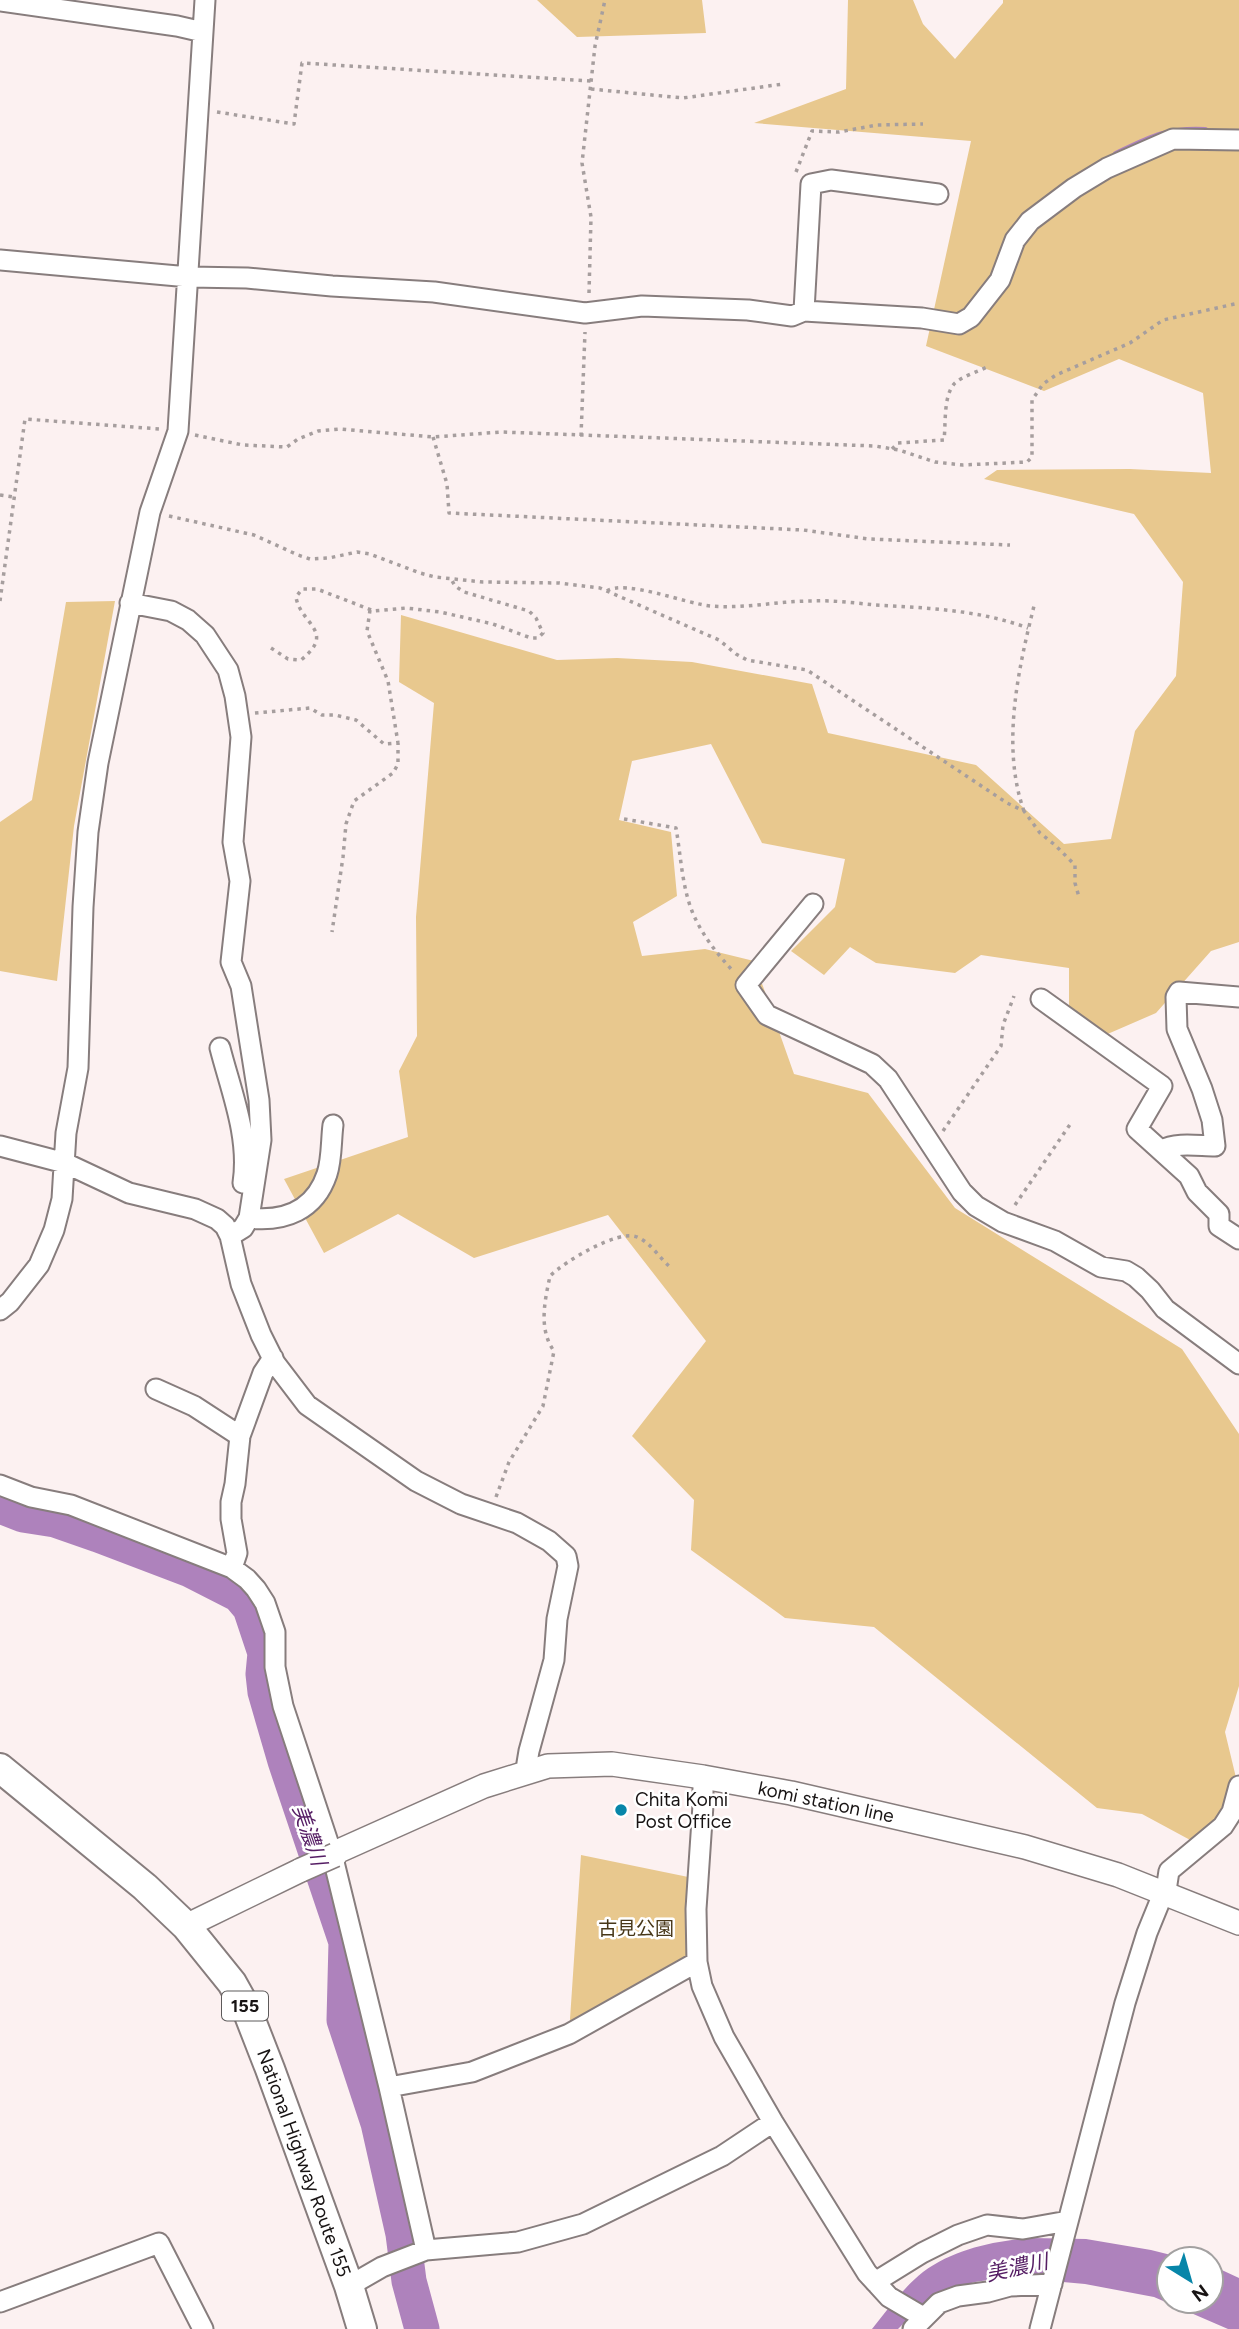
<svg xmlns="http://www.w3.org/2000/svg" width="1239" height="2329" font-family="Figtree,'Noto Sans JP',sans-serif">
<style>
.green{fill:#e8c88e}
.water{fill:#ae82bc}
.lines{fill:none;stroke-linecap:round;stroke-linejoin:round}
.stream{stroke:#ae82bc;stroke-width:6}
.river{stroke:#ae82bc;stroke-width:35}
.minor-casing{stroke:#877d7d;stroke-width:23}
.major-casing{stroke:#877d7d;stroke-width:26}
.highway-casing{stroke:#877d7d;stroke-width:32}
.path{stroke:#a69e9e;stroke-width:3.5;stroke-dasharray:3.5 5;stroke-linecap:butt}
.minor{stroke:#fff;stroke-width:19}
.major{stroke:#fff;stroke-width:23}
.highway{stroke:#fff;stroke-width:28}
.major-bridge-casing{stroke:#877d7d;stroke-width:26;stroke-linecap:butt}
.major-bridge{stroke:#fff;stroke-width:23}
.poi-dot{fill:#0786a9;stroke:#fff;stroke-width:2.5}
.labels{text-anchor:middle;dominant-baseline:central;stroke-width:5;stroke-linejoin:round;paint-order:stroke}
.shield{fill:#fff;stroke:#5d5a5a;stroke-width:2}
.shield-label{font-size:18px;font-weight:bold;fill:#181414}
.poi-label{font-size:19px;fill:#181414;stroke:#fff;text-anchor:start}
.street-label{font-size:19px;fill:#181414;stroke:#fff}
.park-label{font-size:19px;fill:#473718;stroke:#fff}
.water-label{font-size:21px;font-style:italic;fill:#551d64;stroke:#fff}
</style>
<rect width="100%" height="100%" fill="#fcf1f1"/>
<path class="green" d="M537 0H702L706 33 577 37Z
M848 0H913L923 24 955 59 1003 3V0H1239V942L1211 951 1156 1013 1103 1036 1069 1007V968L981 955 955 973 876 963 850 947 824 975 791 951 835 907 845 859 762 843 711 744 632 761 619 820 671 832 677 896 633 922 642 956 705 949 754 961 794 1074 868 1093 955 1208 1182 1349 1239 1434V1686L1225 1732 1239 1790V1803L1192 1841 1142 1814 1097 1808 874 1627 785 1618 691 1550 694 1500 632 1436 706 1341 608 1215 474 1258 398 1214 324 1253 284 1179 408 1137 399 1071 417 1036 416 917 434 703 399 682 401 615 557 660 617 658 692 662 812 684 828 733 976 765 1064 844 1111 839 1135 731 1176 676 1183 582 1134 514 984 479 997 470 1130 469 1211 473 1203 393 1119 359 1044 391 926 346 971 141 754 123 846 89Z
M115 601 74 826 57 981 0 971V822L32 800 66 602Z
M581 1855 698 1879 697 1962 569 2034Z"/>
<path class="water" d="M1031 2238 1086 2239 1151 2250 1187 2259H1169V2301H1211V2265L1239 2278V2329H1228L1154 2297 1085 2284 1008 2277 975 2282 938 2292 921 2306 898 2329H872C888 2309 903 2288 923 2272 954 2249 994 2241 1031 2238Z"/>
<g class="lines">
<path class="stream" d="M1116 154C1149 138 1166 128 1205 130"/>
<path class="river" d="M0 1506 23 1515 55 1520 98 1535 190 1570 239 1595 250 1608 265 1653 263 1674 265 1692 285 1761 346 1942 344 2020 378 2123 403 2234 409 2281 422 2329"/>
<defs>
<path id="minor" d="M0 1 177 26 203 32
M0 260 189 277 247 278 332 286 434 292 585 313 642 306 748 310 792 316 804 311 922 318 959 324 971 317 1000 280 1015 240 1030 221 1074 188 1107 168 1173 139 1239 140
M804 311 811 184 831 180 938 194
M130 603 171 611 188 620 205 635 228 670 235 696 241 737 233 842 240 881 231 962 241 986 249 1037 259 1100 261 1140 249 1218 243 1228 230 1236
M813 904 746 985 767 1015 872 1064 888 1079 962 1192 976 1206 1003 1222 1055 1241 1101 1267 1126 1271 1136 1277 1150 1290 1165 1309 1239 1364
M1041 999 1162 1086 1137 1129 1189 1176 1197 1192 1219 1214V1226L1239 1239
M220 1048C231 1091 250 1137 243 1183
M0 1146 65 1163 129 1193 195 1209 217 1219 225 1226 230 1236 241 1284 261 1335 275 1363 307 1405 416 1481 461 1504 517 1523 549 1541 566 1556 568 1566 557 1619 554 1660 529 1751 527 1763 529 1771
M1162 1150C1176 1142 1199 1146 1215 1146L1212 1120 1202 1089 1177 1029 1176 997 1179 992 1239 997
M249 1218C285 1222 315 1210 327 1174 332 1159 331 1140 333 1125
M0 1310 10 1302 39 1265 54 1230 62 1199 66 1133 78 1068 83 907 88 832 98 763 150 512 178 431 205 0
M156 1389 194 1406 240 1436
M0 1485 31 1497 71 1505 232 1568 247 1579 256 1589 265 1603 275 1632V1667L283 1706 332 1854 389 2087 426 2250
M232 1568 237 1553 231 1519V1502L235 1484 240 1436 263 1373 273 1358
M703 1777V1805L696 1909 697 1962 702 1986 724 2037 773 2122 867 2273 889 2297 923 2317
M389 2087 472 2072 569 2034 697 1962
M875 2282 922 2253 958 2235 987 2225 1023 2229 1068 2221
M349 2286 382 2267 426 2250 518 2242 583 2224 722 2156 773 2122
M0 2302 159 2243 203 2329
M913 2329 939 2303 958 2296 988 2292 1010 2286 1052 2284
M1040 2329 1125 2003 1147 1933 1167 1884 1169 1871 1223 1826 1232 1812 1239 1786"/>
<path id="major" d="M335 1855 332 1854 484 1786 548 1766 612 1764 703 1777 791 1793 1025 1847 1118 1875 1239 1923
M186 1926 301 1870"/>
<path id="highway" d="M0 1768 145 1887 186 1926 232 1983 247 2010 270 2069 349 2286 362 2329"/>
</defs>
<use href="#minor" class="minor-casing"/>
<use href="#major" class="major-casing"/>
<use href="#highway" class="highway-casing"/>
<path class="path" d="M591 89 683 98 783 84
M217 112 294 124 302 63 591 81
M796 172 812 131 839 132 877 125 923 124
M589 293 591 217 582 163 595 46 605 0
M195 435 243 445 287 447 298 439 318 431 340 429 433 437 502 432 875 446 899 450 935 462 963 465 1027 462 1032 457V400L1043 384 1056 375 1130 343 1163 320 1239 303
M581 436 585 332
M433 437 447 484 449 513 803 530 869 539 1010 545
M892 449 898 443 944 440C946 424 943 395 955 383 963 376 977 372 987 367
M0 495 14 497
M169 516 254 535 298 555 310 559 329 558 357 552 370 554 420 573 435 577 483 582 559 583 600 588 719 640 736 654 747 660 807 670 1007 803 1024 811 1040 833 1055 845 1075 865V883L1079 897
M607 591C625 579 687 604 711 606 744 609 778 601 812 601 833 600 855 603 876 605 927 608 980 610 1028 628
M0 601 25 419 160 429
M370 610 367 631 388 681 398 743
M271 648 288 659 301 660C337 631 300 624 296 597L302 589H317L374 611 406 608 440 612 493 624 531 638H538L543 633 536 618 529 611 464 592 455 586 451 579
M255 713 310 708 322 715H335L356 720 384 744 398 743V764L393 773 354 801 346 824 343 857 332 932
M1024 811C1001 747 1018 670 1034 606
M624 819 676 828C681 856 682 891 695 918 704 937 718 955 733 971
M943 1131 1001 1046 1003 1025 1014 996
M1015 1205 1071 1123
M496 1497 509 1462 543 1406 554 1351C538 1329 545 1300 550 1276 564 1262 618 1229 637 1237 650 1242 659 1257 669 1266"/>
<use href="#minor" class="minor"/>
<use href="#major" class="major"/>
<use href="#highway" class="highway"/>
<defs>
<path id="major-bridge" d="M301 1870 335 1855"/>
</defs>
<use href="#major-bridge" class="major-bridge-casing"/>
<use href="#major-bridge" class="major-bridge"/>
</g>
<circle class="poi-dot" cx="621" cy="1810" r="7"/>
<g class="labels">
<rect class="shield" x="222" y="1991.5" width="46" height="29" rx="5"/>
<g class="shield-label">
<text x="245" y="2006">155</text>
</g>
<g class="poi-label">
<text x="635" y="1799">Chita Komi<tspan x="635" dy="22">Post Office</tspan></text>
</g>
<g class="street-label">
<text transform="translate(826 1802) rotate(12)">komi station line</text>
<text transform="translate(304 2163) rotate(70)">National Highway Route 155</text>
</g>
<g class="park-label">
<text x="636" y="1928">古見公園</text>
</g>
<g class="water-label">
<text transform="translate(310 1835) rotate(71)">美濃川</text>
<text transform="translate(1017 2267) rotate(-12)">美濃川</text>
</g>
</g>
<g transform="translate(1190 2280) rotate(143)"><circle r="33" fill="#ffffff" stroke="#a3a1a1" stroke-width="2"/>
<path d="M0-5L12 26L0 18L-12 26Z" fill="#0786a9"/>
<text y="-10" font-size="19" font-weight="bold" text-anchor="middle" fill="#181414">N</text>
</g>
</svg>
